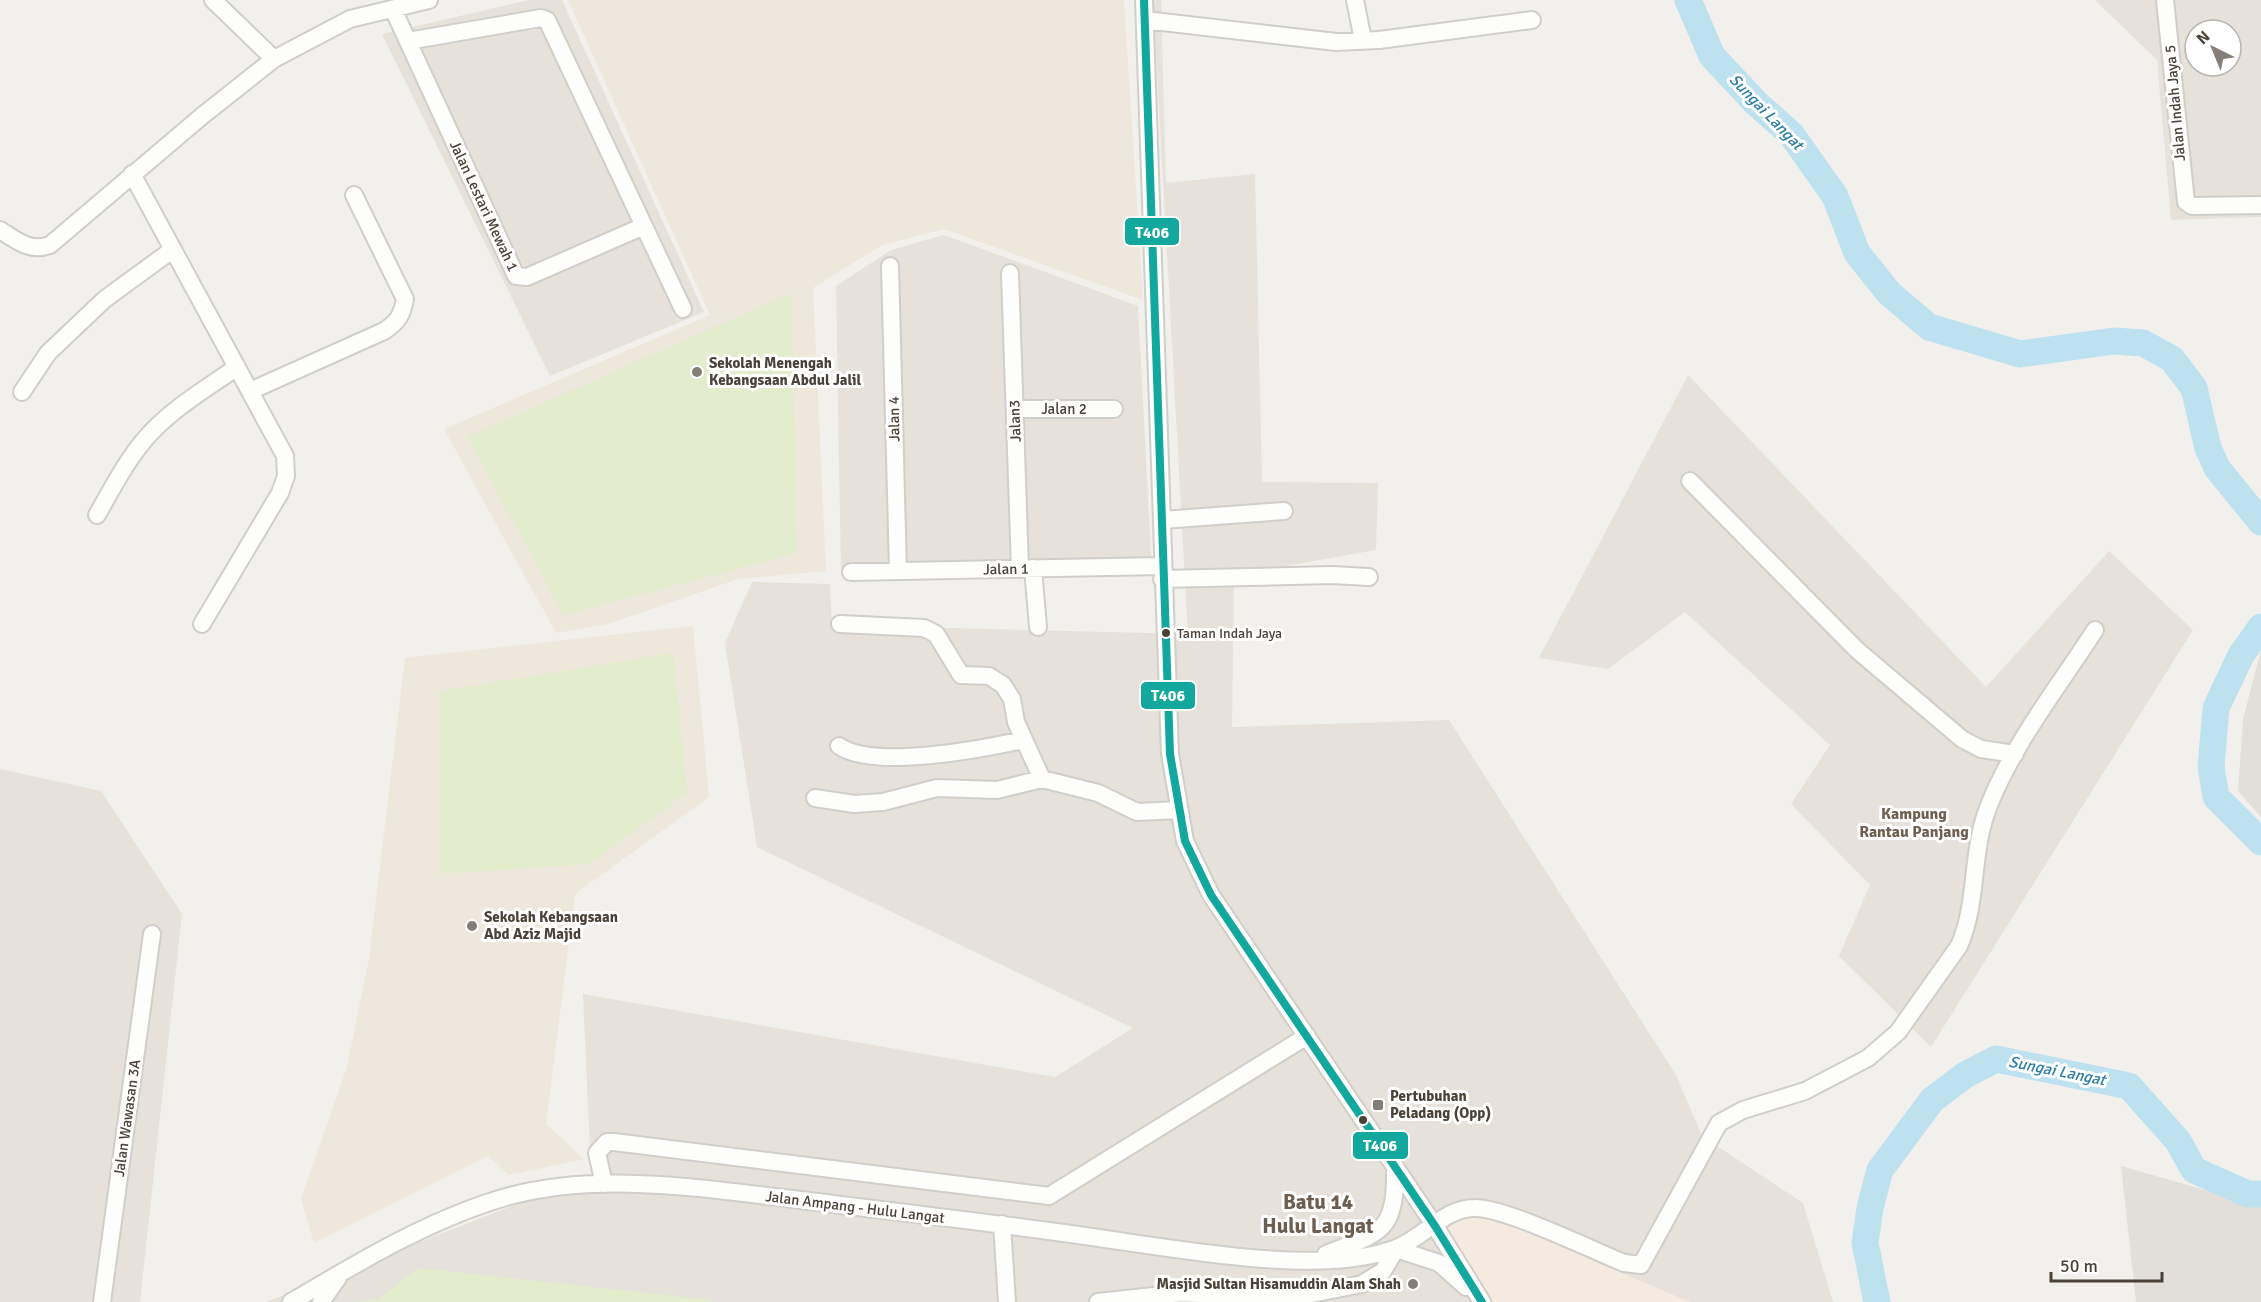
<svg xmlns="http://www.w3.org/2000/svg" width="2261" height="1302" font-family="Signika,sans-serif">
<style>
.residential{fill:#e6e1da;fill-rule:evenodd}
.commercial{fill:#f5eae0}
.industrial{fill:#e2dfdb}
.education{fill:#ede7dc}
.green{fill:#e3eccd}
.lines{fill:none;stroke-linecap:round;stroke-linejoin:round}
.river{stroke:#bee1f0;stroke-width:27}
.minor-casing{stroke:#d0cecb;stroke-width:20}
.minor{stroke:#fdfdfc;stroke-width:16}
.bus-1-casing{stroke:#fff;stroke-width:12}
.bus-1{stroke:#12a89d;stroke-width:8}
.poi-dot{fill:#857e77;stroke:#fff;stroke-width:2}
.bus-dot{fill:#4a4138;stroke:#fff;stroke-width:2}
.labels{text-anchor:middle;dominant-baseline:central;stroke-width:6;stroke-linejoin:round;paint-order:stroke}
.bus-label{font-size:14px;fill:#4a4138;stroke:#fff;text-anchor:start}
.street-label{font-size:15px;fill:#4a4138;stroke:#fff}
.poi-label{font-size:15px;font-weight:bold;fill:#4a4138;stroke:#fff;text-anchor:start}
.water-label{font-size:16px;font-style:italic;fill:#2c7ea7;stroke:#fff}
.neighbourhood-label{font-size:16px;font-weight:bold;fill:#6d5e4f;stroke:#fff}
.district-label{font-size:21px;font-weight:bold;fill:#6d5e4f;stroke:#fff}
.line-badge{stroke:#fff;stroke-width:2}
.badge-label{font-size:16px;text-anchor:middle;font-weight:bold;fill:#fff}
</style>
<rect width="100%" height="100%" fill="#f2f0ed"/>
<path class="residential" d="M529 0H562L704 312 550 376 382 34Z
M1153 0H1161L1166 183 1255 174 1262 482 1378 483 1376 550 1234 575 1232 727 1449 720 1676 1075 1702 1136 1803 1203 1833 1302H266L591 1175 583 994 1055 1077 1133 1028 757 847 725 643 752 582 830 584 832 625 1188 634Z
M2095 0H2261V217L2171 220 2157 60ZM2195 30H2231V66H2195Z
M944 235 1138 306 1152 575H841L836 286 891 250Z
M1688 375 1986 687 2109 551 2193 630 1931 1047 1839 956 1870 885 1791 804 1830 745 1685 612 1608 669 1539 658Z
M0 769 101 791 182 914 140 1302H0Z"/>
<path class="commercial" d="M1468 1214 1488 1216 1690 1302H1491L1447 1229Z"/>
<path class="industrial" d="M2261 650V817L2238 791 2243 719Z
M2121 1166 2261 1206V1302H2136Z"/>
<path class="education" d="M568 0H1124L1143 300 944 229 882 245 813 288 826 571 738 579 608 624 556 633 444 429 710 315Z
M693 626 709 797 575 894 546 1124 584 1159 509 1175 488 1156 314 1243 301 1199 347 1067 369 958 405 658Z"/>
<path class="green" d="M791 293 797 553 564 615 467 437Z
M673 653 687 793 590 864 441 874 440 691Z
M418 1268 712 1300 711 1302H358L379 1299Z"/>
<g class="lines">
<path class="river" d="M1688 0 1712 56 1757 104 1791 134 1835 196 1857 253 1889 293 1929 327 2020 354 2114 341 2143 343 2172 359 2194 388 2208 448 2217 468 2261 522
M2261 627 2241 655 2216 708 2211 767 2216 797 2261 842
M1877 1302 1865 1243 1870 1208 1880 1170 1932 1100 1965 1075 1996 1059 2129 1086 2178 1141 2194 1170 2248 1194H2261"/>
<defs>
<path id="minor" d="M213 0 274 59
M1144 0 1170 754 1185 841 1211 895 1435 1226 1482 1302
M1355 0 1363 40
M2165 0 2186 202 2192 206 2261 205
M393 9 516 276 527 277 644 226
M1145 20 1336 42 1379 40 1532 20
M408 41 541 18 547 20 683 309
M132 174 285 456 286 476 280 493 202 624
M0 230C17 241 30 252 50 245L202 116 274 59 350 19 429 0
M890 266 898 571
M1010 273 1020 569
M250 391 384 331C398 322 402 315 405 299L354 195
M22 392 48 353 105 299 172 250
M1015 409H1114
M1690 481 1857 650 1962 739 1981 749 2015 754
M97 515C112 489 126 461 146 438 171 409 206 389 237 367
M1162 520 1284 511
M1033 568 1038 627
M851 572 1162 566
M1162 579 1332 575 1369 577
M840 624 924 628 936 634 961 675 989 676 1003 685 1012 699 1016 722 1042 779
M839 746C874 770 982 749 1023 740
M815 798 854 804 883 802 937 788 997 790 1042 779 1098 793 1137 812 1179 810
M604 1184 597 1153 607 1142H614L1049 1196 1307 1036
M1002 1224 1007 1302
M1396 1249 1439 1263 1466 1287
M1326 1254C1383 1232 1396 1232 1395 1166
M102 1302 152 934
M291 1302C356 1264 423 1223 496 1200 590 1170 698 1188 793 1199 881 1210 969 1220 1056 1232 1125 1241 1194 1254 1263 1259 1305 1262 1354 1263 1394 1249 1421 1240 1444 1208 1474 1208 1504 1207 1592 1250 1624 1263L1641 1265 1719 1123 1743 1110 1805 1091 1868 1058 1898 1032 1959 946C1979 901 1970 849 1990 803 2015 741 2059 686 2095 630
M321 1302 338 1278
M1098 1302 1182 1293 1285 1299 1362 1284 1383 1271 1396 1249"/>
</defs>
<use href="#minor" class="minor-casing"/>
<use href="#minor" class="minor"/>
<defs>
<path id="bus-1" d="M1144 0 1170 754 1185 841 1211 895 1435 1226 1482 1302"/>
</defs>
<use href="#bus-1" class="bus-1-casing"/>
<use href="#bus-1" class="bus-1"/>
</g>
<g class="poi-dot">
<circle cx="697" cy="372" r="6"/>
<circle cx="472" cy="926" r="6"/>
<rect x="1372" y="1099" width="12" height="12" rx="3"/>
<circle cx="1413" cy="1284" r="6"/>
</g>
<g class="bus-dot">
<circle cx="1166" cy="633" r="5"/>
<circle cx="1363" cy="1120" r="5"/>
</g>
<g class="labels">
<g class="bus-label">
<text x="1177" y="633">Taman Indah Jaya</text>
</g>
<g class="street-label">
<text transform="translate(2175 103) rotate(-95)">Jalan Indah Jaya 5</text>
<text transform="translate(484 206) rotate(65)">Jalan Lestari Mewah 1</text>
<text x="1064" y="409">Jalan 2</text>
<text transform="translate(894 419) rotate(-91)">Jalan 4</text>
<text transform="translate(1015 421) rotate(-92)">Jalan3</text>
<text transform="translate(1006 569) rotate(-1)">Jalan 1</text>
<text transform="translate(127 1118) rotate(-82)">Jalan Wawasan 3A</text>
<text transform="translate(855 1207) rotate(7)">Jalan Ampang - Hulu Langat</text>
</g>
<g class="poi-label">
<text x="709" y="363">Sekolah Menengah<tspan x="709" dy="17">Kebangsaan Abdul Jalil</tspan></text>
<text x="484" y="917">Sekolah Kebangsaan<tspan x="484" dy="17">Abd Aziz Majid</tspan></text>
<text x="1390" y="1096">Pertubuhan<tspan x="1390" dy="17">Peladang (Opp)</tspan></text>
<text x="1401" y="1284" text-anchor="end">Masjid Sultan Hisamuddin Alam Shah</text>
</g>
<g class="water-label">
<text transform="translate(1766 112) rotate(46)">Sungai Langat</text>
<text transform="translate(2057 1071) rotate(11)">Sungai Langat</text>
</g>
<g class="neighbourhood-label">
<text x="1914" y="814">Kampung<tspan x="1914" dy="18">Rantau Panjang</tspan></text>
</g>
<g class="district-label">
<text x="1318" y="1202">Batu 14<tspan x="1318" dy="24">Hulu Langat</tspan></text>
</g>
</g>
<g class="line-badge">
<rect x="1124" y="217" width="56" height="29" rx="6" fill="#12a89d"/>
<rect x="1140" y="681" width="56" height="29" rx="6" fill="#12a89d"/>
<rect x="1352" y="1131" width="57" height="29" rx="6" fill="#12a89d"/>
</g>
<g class="badge-label">
<text x="1152" y="238">T406</text>
<text x="1168" y="701">T406</text>
<text x="1380" y="1151">T406</text>
</g>
<g transform="translate(2213 48) rotate(317)"><circle r="28" fill="#ffffff" stroke="#b7b3af" stroke-width="1.5"/>
<path d="M0-4.5L10 22L0 15L-10 22Z" fill="#857e77"/>
<text y="-9" font-size="16" font-weight="bold" text-anchor="middle" fill="#4a4138">N</text>
</g>
<path d="M2051 1272v9h111v-9" fill="none" stroke="#4a4138" stroke-width="3"/>
<text x="2060" y="1272" font-size="18" fill="#4a4138" stroke="#ffffff" stroke-width="4.5" paint-order="stroke">50 m</text>
</svg>
